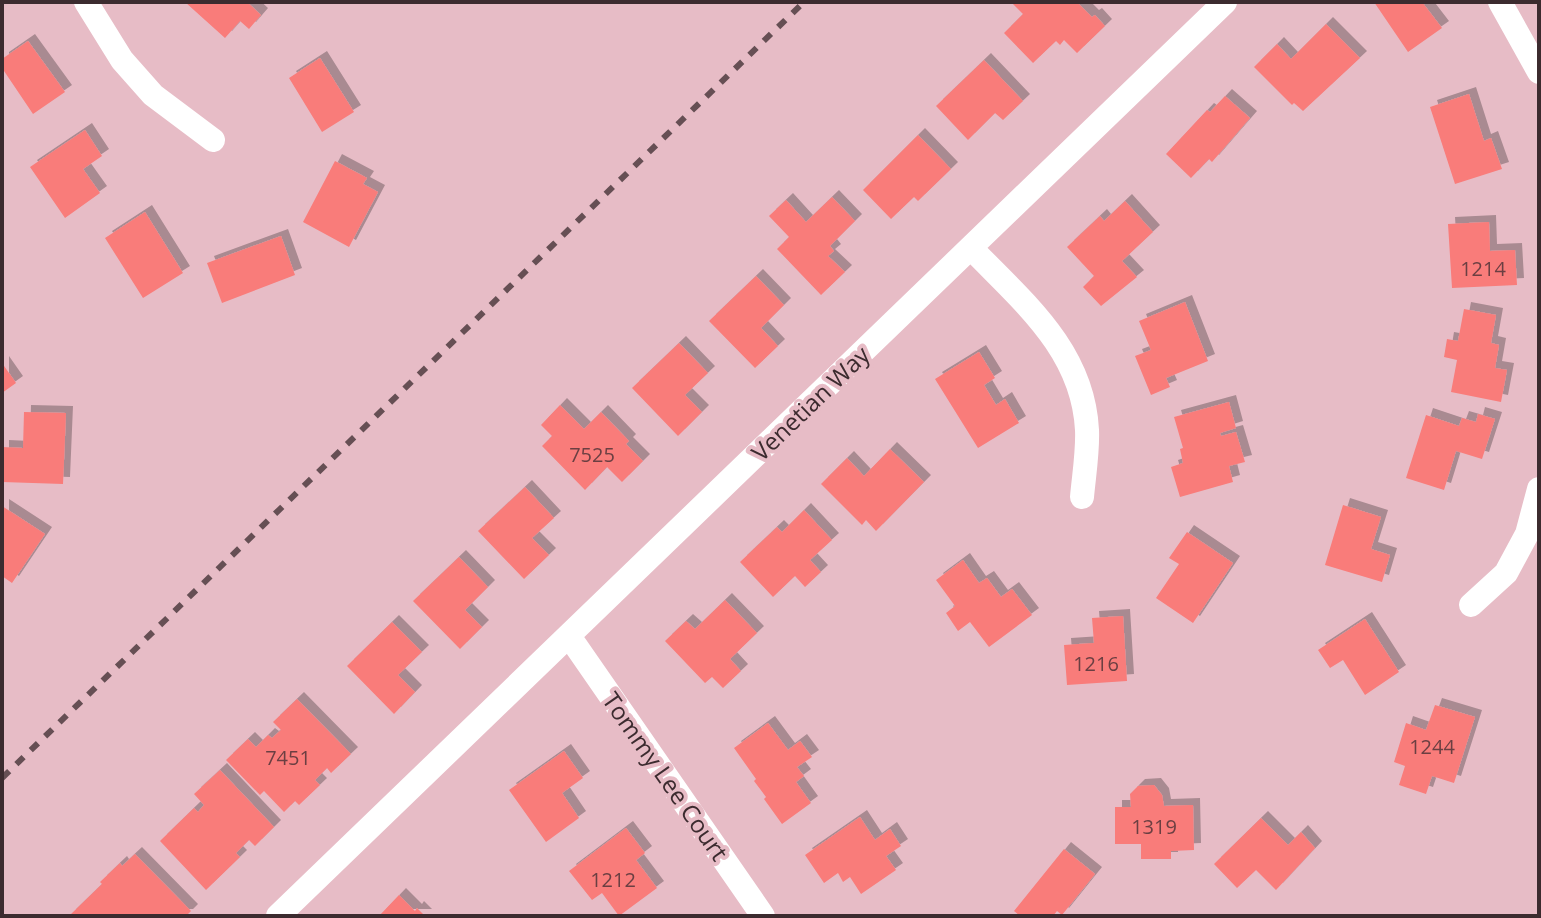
<svg xmlns="http://www.w3.org/2000/svg" width="1541" height="918" font-family="'Open Sans',sans-serif">
<style>
.building{fill:#f97c7a;filter:url(#shadow)}
.lines{fill:none;stroke-linecap:round;stroke-linejoin:round}
.minor{stroke:#fff;stroke-width:24}
.rail{stroke:#664f54;stroke-width:6;stroke-dasharray:10 10;stroke-linecap:butt}
.labels{text-anchor:middle;dominant-baseline:central;stroke-width:8;stroke-linejoin:round;paint-order:stroke}
.number-label{font-size:20px;fill:#6b3f42}
.street-label{font-size:24px;fill:#3c2b2f;stroke:#e7bcc6}
</style>
<defs>
<filter id="shadow"><feDropShadow dx="7" dy="-7" stdDeviation="0" flood-color="#0004"/></filter>
</defs>
<rect width="100%" height="100%" fill="#e7bcc6"/>
<path class="building" d="M185 2H247L261 15 249 29 240 21 225 38Z
M1011 2H1077L1092 17 1095 15 1105 26 1077 53 1064 40 1060 45 1056 41 1033 63 1004 33 1023 14Z
M1374 2H1422L1442 28 1408 52Z
M1326 24 1360 58 1303 111 1294 103 1292 105 1254 67 1277 44 1291 59Z
M28 41 65 92 33 114 2 68V59Z
M320 58 354 112 322 132 289 78Z
M984 60 1023 101 1003 120 995 113 968 140 936 106Z
M1469 94 1484 141 1491 138 1502 169 1455 184 1430 107Z
M1225 96 1250 118 1212 162 1209 159 1191 178 1166 154 1207 110 1210 112Z
M85 130 102 156 83 169 100 193 65 218 30 167Z
M918 135 951 169 918 201 914 197 891 219 863 190Z
M335 161 367 178 363 184 378 192 349 247 303 222Z
M832 197 855 221 830 246 834 251 828 256 845 272 821 295 777 249 789 237 769 216 786 200 806 222Z
M1125 201 1153 232 1122 261 1137 277 1101 306 1083 287 1094 276 1067 247 1100 216 1104 221Z
M145 212 183 273 143 298 105 238Z
M1489 222 1490 251 1515 250 1517 285 1452 288 1448 224Z
M281 236 295 275 222 303 207 263Z
M756 276 784 305 761 328 778 346 755 368 709 321Z
M1185 302 1208 361 1166 378 1170 387 1151 395 1135 356 1151 350 1139 321Z
M1464 309 1496 315 1491 343 1499 345 1495 368 1507 370 1501 402 1451 392 1457 360 1444 357 1447 339 1458 341Z
M679 343 708 373 685 395 702 412 678 436 632 388Z
M979 352 995 378 984 385 996 405 1005 399 1019 423 978 448 935 379Z
M2 363 16 383 2 393Z
M1229 402 1236 428 1220 433 1221 436 1236 432 1245 462 1229 466 1233 482 1180 497 1171 467 1183 463 1180 449 1183 448 1174 417Z
M560 405 584 429 601 412 629 441 626 444 643 461 622 482 607 467 585 490 542 446 552 436 541 425Z
M24 412 66 413 63 484 2 482V447L23 448Z
M1478 414 1495 419 1482 459 1456 451 1444 490 1406 478 1426 415 1459 426 1462 418 1476 422Z
M890 449 924 482 876 531 866 520 862 525 821 484 847 458 864 476Z
M525 487 554 518 532 538 549 555 524 579 478 531Z
M1343 505 1381 517 1371 549 1390 555 1382 582 1325 565Z
M2 506 45 534 12 583 2 576Z
M804 510 832 540 810 560 821 572 805 587 795 576 773 597 740 562 777 527 782 532Z
M1187 532 1233 563 1193 623 1156 598 1179 564 1169 558Z
M459 557 488 587 465 610 482 627 460 649 413 601Z
M963 560 979 583 987 578 1001 597 1012 589 1032 615 989 647 970 622 958 631 946 613 955 606 936 580Z
M725 600 757 633 730 659 741 671 723 688 712 677 705 683 665 641 686 621 695 629Z
M1123 616 1127 681 1067 685 1064 645 1094 643 1092 618Z
M1365 619 1399 672 1365 695 1343 660 1330 668 1318 650Z
M392 622 422 652 398 675 415 692 394 714 347 666Z
M297 699 351 754 331 773 327 768 315 780 320 785 299 805 295 801 284 812 264 791 260 795 226 760 248 739 256 747 268 735 272 738 281 730 273 722Z
M1435 705 1475 717 1454 783 1432 776 1426 794 1399 785 1405 766 1394 762 1406 723 1426 730Z
M768 723 788 750 800 741 812 757 797 767 804 776 796 782 811 803 782 824 764 799 766 797 754 781 756 779 734 748Z
M564 751 583 778 562 793 579 818 546 842 509 790Z
M220 770 274 827 255 846 249 840 236 853 240 857 206 890 160 841 194 808 198 812 204 805 194 794Z
M1154 785 1162 795 1164 806 1193 805 1194 850 1171 851V859H1141V844H1115V807H1131L1130 794 1138 786Z
M860 817 875 840 890 829 901 846 886 856 896 870 861 894 850 877 843 882 838 873 824 883 805 855Z
M1261 818 1288 845 1301 832 1315 848 1276 890 1256 870 1237 888 1214 864Z
M626 828 645 853 636 860 657 888 619 916 602 893 592 900 569 871Z
M1064 849 1095 874 1062 915 1057 911 1053 916H1020L1014 911Z
M135 854 191 911 186 916H69L102 884 100 882 120 863 122 866Z
M399 895 415 911 417 908 425 916H379Z"/>
<g class="lines">
<path class="minor" d="M86 2 122 60 153 95 213 140
M1500 2 1539 72
M971 248C1023 302 1083 350 1087 430 1088 451 1084 475 1082 497
M1471 605 1506 573 1527 534 1539 489
M569 636 763 916
M278 916 1225 2"/>
<path class="rail" d="M2 778 804 2"/>
</g>
<g class="labels">
<g class="number-label">
<text x="1483" y="268">1214</text>
<text x="592" y="454">7525</text>
<text x="1096" y="663">1216</text>
<text x="1432" y="746">1244</text>
<text x="288" y="757">7451</text>
<text x="1154" y="826">1319</text>
<text x="613" y="879">1212</text>
</g>
<g class="street-label">
<text transform="translate(810 403) rotate(-44)">Venetian Way</text>
<text transform="translate(666 776) rotate(55)">Tommy Lee Court</text>
</g>
</g>
<rect width="1541" height="918" fill="none" stroke="#3c2b2f" stroke-width="8"/>
</svg>
